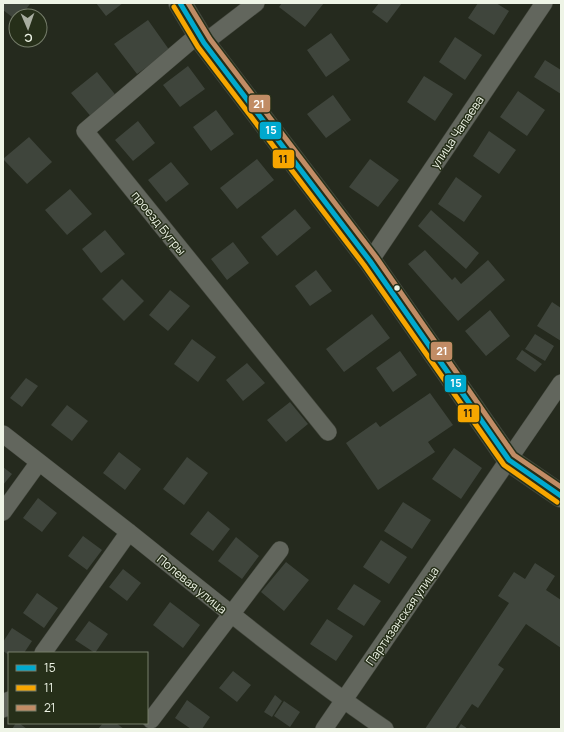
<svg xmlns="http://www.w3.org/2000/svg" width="564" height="732" font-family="Manrope,sans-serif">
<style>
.building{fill:#3f453c}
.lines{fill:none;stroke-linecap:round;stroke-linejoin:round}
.minor-casing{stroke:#43473d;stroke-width:18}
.tertiary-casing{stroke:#43473d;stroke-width:24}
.minor{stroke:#62665d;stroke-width:17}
.tertiary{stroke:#62665d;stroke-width:22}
.bus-1-casing{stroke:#262f19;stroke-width:8}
.bus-2-casing{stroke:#262f19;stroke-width:8}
.bus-3-casing{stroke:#262f19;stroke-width:8}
.bus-1{stroke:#00a9ce;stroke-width:5}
.bus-2{stroke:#f7a600;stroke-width:5}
.bus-3{stroke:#c18c65;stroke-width:5}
.bus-dot{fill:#eef4e6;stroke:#262f19;stroke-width:1.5}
.labels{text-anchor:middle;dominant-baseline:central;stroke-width:3;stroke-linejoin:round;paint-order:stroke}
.street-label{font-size:12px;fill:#eef4e6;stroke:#262f19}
.line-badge{stroke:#262f19;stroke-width:1.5}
.badge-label{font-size:11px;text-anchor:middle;font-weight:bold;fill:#fff}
.pale-badge-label{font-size:11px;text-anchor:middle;font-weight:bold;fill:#111}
</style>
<rect width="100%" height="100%" fill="#252a1e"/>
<path class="building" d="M3 3H28L30 4 21 16H16V20L3 10Z
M96 3H123L106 16Z
M282 3H324L305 27 279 7Z
M379 3H402L387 23 372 12Z
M478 3H496L509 11 494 35 468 18Z
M148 20 170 51 137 74 114 44Z
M331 33 350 60 326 77 307 50Z
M455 37 482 55 465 80 439 62Z
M545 60 561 70V94L534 77Z
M188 66 205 89 180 107 163 85Z
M97 72 118 98 93 119 71 93Z
M424 76 453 94 435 121 407 102Z
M518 91 545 110 527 136 500 117Z
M333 95 351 120 326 138 307 114Z
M216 110 234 134 211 151 193 127Z
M138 121 155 143 133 161 115 140Z
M489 131 516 150 499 174 473 156Z
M29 137 52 162 27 184 3 159Z
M257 159 274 180 237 209 220 188Z
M370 159 399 180 378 207 349 187Z
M171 162 189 184 166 202 148 180Z
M456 177 482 196 464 222 438 204Z
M70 189 92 214 67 235 45 210Z
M295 209 311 228 277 256 261 237Z
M431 210 479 253 466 269 418 226Z
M105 230 125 254 101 273 82 249Z
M233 242 249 263 227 280 211 259Z
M425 250 452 280 455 277 461 284 488 260 505 280 458 321 408 264Z
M316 270 332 291 310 306 295 286Z
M122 279 144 301 124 321 102 299Z
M170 290 190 306 168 331 149 315Z
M552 302 561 308V341L537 326Z
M490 310 510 336 486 356 465 331Z
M372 314 390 338 344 372 326 349Z
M535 334 554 346 545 361 525 349Z
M192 339 216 357 198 382 174 364Z
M522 350 542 364 535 372 516 359Z
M400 351 417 375 393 392 376 368Z
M247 363 265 383 243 401 226 380Z
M26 378 38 386 22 407 10 398Z
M430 393 453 425 428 442 435 452 378 490 346 443 376 422 380 427Z
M290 402 308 424 286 442 267 420Z
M67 405 88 421 72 441 51 425Z
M454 448 482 468 461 499 432 479Z
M119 452 141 469 125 490 103 473Z
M187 457 208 473 184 505 163 489Z
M3 467 12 474 3 485Z
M38 498 57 513 42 532 23 518Z
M403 502 431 520 412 549 384 531Z
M208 511 230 529 213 551 190 534Z
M83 536 102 550 87 570 68 556Z
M236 537 259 556 242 579 218 561Z
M381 540 407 557 389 584 363 567Z
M286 562 309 580 284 611 261 592Z
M535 563 555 576 546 590 561 600V648L526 624 498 665 504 669 478 708 472 704 455 729H425L509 603 498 596 514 572 525 579Z
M123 569 141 583 127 601 109 587Z
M354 584 381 601 364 626 337 609Z
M37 593 58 608 44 628 23 613Z
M170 602 200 625 183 648 153 625Z
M327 619 353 636 336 661 310 644Z
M89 621 108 634 95 653 75 640Z
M12 628 32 641 24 653H9V655L3 651V642Z
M233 671 251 685 237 702 219 688Z
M275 695 282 701 272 717 264 712Z
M187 700 210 717 202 729H191L175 718Z
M284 701 300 712 290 727 274 716Z
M16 723H19L27 729H12Z
M103 723H116L124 729H98Z
M461 724 468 729H458Z"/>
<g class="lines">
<defs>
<path id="minor" d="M199 34 85 131 328 432
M204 43 256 3
M370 261 544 3
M3 434C45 467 88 500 130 533 214 600 296 668 385 729
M3 512 39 462
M43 653 129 532
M3 709 9 700
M151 720 280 550
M324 729 561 383"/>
<path id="tertiary" d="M180 3 204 43 370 261 509 460 561 496"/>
</defs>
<use href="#minor" class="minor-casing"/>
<use href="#tertiary" class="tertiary-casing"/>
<use href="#minor" class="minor"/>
<use href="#tertiary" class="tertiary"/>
<defs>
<path id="bus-1" d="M180 3 204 43 370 261 509 460 561 496"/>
<path id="bus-2" d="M174 7 198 47 364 265 504 465 557 502"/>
<path id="bus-3" d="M188 3 210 39 376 257 514 455 561 487"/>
</defs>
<use href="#bus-1" class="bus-1-casing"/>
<use href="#bus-2" class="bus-2-casing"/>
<use href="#bus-3" class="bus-3-casing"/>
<use href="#bus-1" class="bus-1"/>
<use href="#bus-2" class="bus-2"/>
<use href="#bus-3" class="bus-3"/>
</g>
<circle class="bus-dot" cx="397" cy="288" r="3.5"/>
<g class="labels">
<g class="street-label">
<text transform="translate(457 132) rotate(-56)">улица Чапаева</text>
<text transform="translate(159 223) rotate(51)">проезд Бугры</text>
<text transform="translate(192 584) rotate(39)">Полевая улица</text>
<text transform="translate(402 616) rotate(-55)">Партизанская улица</text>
</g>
</g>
<g class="line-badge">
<rect x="248" y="94" width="23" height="19" rx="4" fill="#c18c65"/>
<rect x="259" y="121" width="23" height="19" rx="4" fill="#00a9ce"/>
<rect x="272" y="149" width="23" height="20" rx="4" fill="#f7a600"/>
<rect x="430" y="341" width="23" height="20" rx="4" fill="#c18c65"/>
<rect x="444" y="374" width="23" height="19" rx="4" fill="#00a9ce"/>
<rect x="457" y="404" width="23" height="19" rx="4" fill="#f7a600"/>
</g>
<g class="badge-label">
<text x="259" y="108">21</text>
<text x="271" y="134">15</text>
<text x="442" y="355">21</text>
<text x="456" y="387">15</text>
</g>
<g class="pale-badge-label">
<text x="283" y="163">11</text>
<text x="468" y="417">11</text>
</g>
<rect width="564" height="732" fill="none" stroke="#eef4e6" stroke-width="8"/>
<rect x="8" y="652" width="140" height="72" fill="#262f19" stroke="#767e6b"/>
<rect x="16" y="665" width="20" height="6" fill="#00a9ce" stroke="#767e6b"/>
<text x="44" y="672" font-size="12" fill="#eef4e6">15</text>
<rect x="16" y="685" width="20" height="6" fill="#f7a600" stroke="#767e6b"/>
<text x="44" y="692" font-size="12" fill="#eef4e6">11</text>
<rect x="16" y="705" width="20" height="6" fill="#c18c65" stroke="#767e6b"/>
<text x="44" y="712" font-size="12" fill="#eef4e6">21</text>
<g transform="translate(28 28) rotate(178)"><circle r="19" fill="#262f19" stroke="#767e6b"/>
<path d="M0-3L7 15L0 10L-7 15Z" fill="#a8ada0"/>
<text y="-6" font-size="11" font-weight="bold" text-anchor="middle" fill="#eef4e6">С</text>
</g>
</svg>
